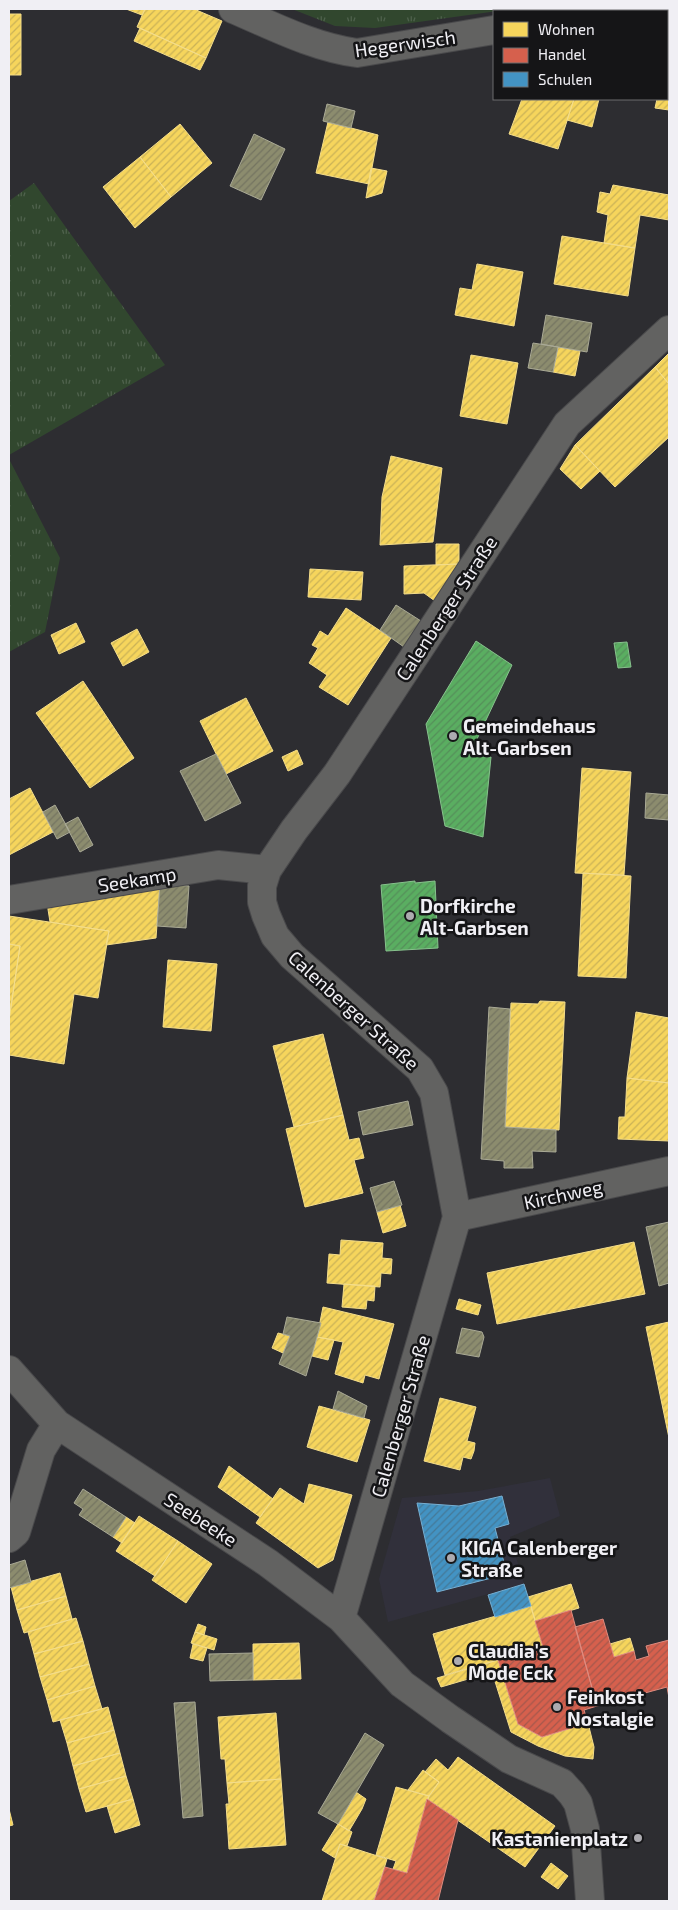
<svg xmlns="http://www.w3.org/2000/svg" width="678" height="1910" font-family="'Exo 2',sans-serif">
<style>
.built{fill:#31303b}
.grass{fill:url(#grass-tufts)}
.homes{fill:url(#homes-hatch);stroke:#f4dd8a}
.shops{fill:url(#shops-hatch);stroke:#de8b7f}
.schools{fill:url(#schools-hatch);stroke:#77afd2}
.public{fill:url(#public-hatch);stroke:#87c28d}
.industry{fill:url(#industry-hatch);stroke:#aaaa96}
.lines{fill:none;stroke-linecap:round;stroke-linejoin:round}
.minor-casing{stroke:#49494b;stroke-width:30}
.minor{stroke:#626261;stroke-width:28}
.poi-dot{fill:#acabb0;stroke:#151517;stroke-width:2}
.labels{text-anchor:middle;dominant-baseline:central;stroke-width:5;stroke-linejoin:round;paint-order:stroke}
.street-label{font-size:19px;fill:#f0eff4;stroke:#151517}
.poi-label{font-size:19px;font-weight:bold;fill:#f0eff4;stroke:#151517;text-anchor:start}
</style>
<defs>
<pattern id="grass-tufts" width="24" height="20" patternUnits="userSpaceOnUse" patternTransform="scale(1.25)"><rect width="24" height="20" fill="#31472e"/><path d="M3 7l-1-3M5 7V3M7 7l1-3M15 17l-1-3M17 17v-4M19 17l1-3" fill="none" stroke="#4f624d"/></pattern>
<pattern id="homes-hatch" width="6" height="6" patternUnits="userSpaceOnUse" patternTransform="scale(1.25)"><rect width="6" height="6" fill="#f6d55c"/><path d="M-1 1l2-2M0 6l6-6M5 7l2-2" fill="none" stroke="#cab257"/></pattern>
<pattern id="shops-hatch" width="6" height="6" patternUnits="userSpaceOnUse" patternTransform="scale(1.25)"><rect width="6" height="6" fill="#d6604d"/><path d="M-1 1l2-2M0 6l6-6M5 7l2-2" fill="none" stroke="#a4584c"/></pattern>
<pattern id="schools-hatch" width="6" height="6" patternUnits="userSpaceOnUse" patternTransform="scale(1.25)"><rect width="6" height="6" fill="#4393c3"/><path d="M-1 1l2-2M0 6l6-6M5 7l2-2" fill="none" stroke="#457998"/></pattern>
<pattern id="public-hatch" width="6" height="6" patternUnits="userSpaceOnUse" patternTransform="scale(1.25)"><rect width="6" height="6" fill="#5aae61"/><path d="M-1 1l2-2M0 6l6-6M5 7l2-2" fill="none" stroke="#558f5a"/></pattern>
<pattern id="industry-hatch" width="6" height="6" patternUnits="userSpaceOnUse" patternTransform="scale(1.25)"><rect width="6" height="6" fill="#8c8c6e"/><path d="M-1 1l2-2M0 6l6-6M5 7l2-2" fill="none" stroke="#747461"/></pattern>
</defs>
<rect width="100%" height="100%" fill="#2d2d31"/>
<path class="built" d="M550 1478 560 1516 510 1537 524 1584 388 1622 379 1579 402 1498 478 1491Z"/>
<path class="grass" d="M292 9H511L375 28 335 26Z
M34 183 165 365 9 455V201Z
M9 459 60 558 45 632 9 652Z"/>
<path class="homes" d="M126 9H145L142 15Z
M145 9H194L222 21 206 58 137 27Z
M9 14H21V75H9Z
M140 28 206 58 200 70 134 41Z
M667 79H669V110L655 108 657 99H667Z
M522 99H574L558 149 509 134Z
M574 99H599L592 127 567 120Z
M328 122 378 135 369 184 316 173Z
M180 124 212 163 171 197 140 157Z
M140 157 171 197 135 228 103 187Z
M371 168 387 171 382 193 366 198Z
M613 185 669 195V220L640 215 635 248 604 243 608 215 597 212 600 192 610 194Z
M562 236 635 248 628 296 554 284Z
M477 264 523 272 514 326 455 315 460 288 472 290Z
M558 347 580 351 575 376 553 372Z
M669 353V384L655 367Z
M471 355 518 363 507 424 460 416Z
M655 367 669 384V437L615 487 575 445Z
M575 445 600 471 581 489 560 469Z
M391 456 442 468 433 542 380 545 382 497Z
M436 544H459V564L436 565Z
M459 564 435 601 424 593 404 594V566Z
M310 569 363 572 361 600 308 597Z
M346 608 391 638 348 705 319 687 327 675 309 663 318 648 312 645 320 631 328 636Z
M76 623 85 642 59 654 51 635Z
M137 629 149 652 123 666 111 643Z
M83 681 134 758 90 788 36 713Z
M246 698 273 751 226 774 200 721Z
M297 750 303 764 288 771 282 757Z
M582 768 631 772 624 875 575 873Z
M30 788 53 832 9 855V799Z
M583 873 631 876 626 978 578 976Z
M160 884 156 938 106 945 109 931 50 922 47 903Z
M9 916 109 931 98 998 74 994 64 1064 9 1055V1020L20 946 9 944Z
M9 944 20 946 9 1020Z
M168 960 217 964 211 1031 163 1027Z
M540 1001 565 1002 559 1130 505 1127 511 1003 538 1004Z
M636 1012 669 1018V1083L627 1078Z
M323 1034 343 1115 294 1127 273 1046Z
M627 1078 669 1083V1141L618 1139 619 1117H625Z
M343 1115 349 1140 359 1138 364 1158 354 1160 363 1193 305 1207 286 1129Z
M400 1205 406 1226 383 1233 377 1212Z
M341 1240 383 1243 382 1258 392 1259 391 1274 381 1273 380 1287 327 1283 329 1254 340 1255Z
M634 1242 645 1294 497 1324 487 1273Z
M344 1284 375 1286 374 1301 367 1300 366 1309 342 1307Z
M459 1299 481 1305 478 1315 456 1309Z
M323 1307 394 1324 379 1379 365 1375 363 1383 335 1374 343 1342 317 1337Z
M669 1322V1438L646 1327Z
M278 1333 290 1336 283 1353 272 1348Z
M317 1337 334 1340 328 1360 312 1356Z
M440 1398 476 1407 467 1441 475 1443 474 1451 471 1459 463 1457 460 1470 424 1461Z
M319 1406 370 1420 357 1462 307 1447Z
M229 1466 273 1499 260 1517 218 1487Z
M309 1484 352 1495 333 1560 318 1568 256 1523 280 1488 304 1504Z
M139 1516 178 1541 155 1576 116 1551Z
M126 1517 135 1523 122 1543 113 1537Z
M178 1541 212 1564 186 1603 152 1580Z
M60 1573 66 1596 17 1610 11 1587Z
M571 1584 579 1608 535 1621 528 1597Z
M66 1596 72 1619 24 1633 17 1610Z
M531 1606 543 1647 445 1675 433 1634Z
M76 1618 83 1641 34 1654 28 1632Z
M198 1624 206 1627 204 1635 195 1632Z
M195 1632 217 1639 214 1650 191 1643Z
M630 1638 634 1651 614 1657 610 1644Z
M83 1641 89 1664 40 1677 34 1654Z
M299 1643 301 1679 253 1680V1644Z
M193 1644 207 1648 203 1661 190 1658Z
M498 1660 518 1724 542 1737 588 1723 594 1747 593 1759 565 1756 538 1746 511 1732 492 1672 441 1687 437 1678Z
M89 1664 95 1686 47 1700 40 1677Z
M95 1686 102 1709 53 1722 47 1700Z
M108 1707 114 1730 67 1743 60 1720Z
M276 1713 281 1779 227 1783 225 1759H221L218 1717Z
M114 1730 120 1753 73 1766 67 1743Z
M120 1753 126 1776 79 1789 73 1766Z
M458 1757 555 1826 525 1867 427 1799 439 1782 425 1772 436 1759 448 1770Z
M423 1770 439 1782 429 1796 408 1790Z
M126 1776 133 1799 86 1812 79 1789Z
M281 1779 286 1845 229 1849 226 1804H229L227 1783Z
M396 1787 429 1796 407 1873 393 1869 396 1861 376 1855Z
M356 1792 366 1799 362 1809 349 1831 338 1824Z
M133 1799 140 1825 115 1833 107 1806Z
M9 1809 13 1825 9 1826Z
M338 1824 352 1832 347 1846 340 1844 335 1858 322 1850Z
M340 1844 387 1859 374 1901H322Z
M551 1863 568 1876 558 1889 541 1877Z"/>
<path class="shops" d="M571 1610 597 1706 584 1710 588 1723 542 1737 518 1724 498 1660 543 1647 535 1621Z
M603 1619 614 1657 634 1651 636 1660 649 1656 646 1646 669 1640V1698L667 1687 597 1706 575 1627Z
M427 1799 458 1820 438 1901H374L385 1867 407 1873Z"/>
<path class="schools" d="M502 1496 509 1524 495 1528 507 1574 437 1592 417 1503 459 1506Z
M524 1584 531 1606 495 1617 488 1595Z"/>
<path class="public" d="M476 641 512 665 469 756 491 757 483 837 445 826 426 724Z
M627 642 631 667 618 668 614 643Z
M415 881V883L435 881 438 948 386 951 381 885Z"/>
<path class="industry" d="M327 104 355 111 351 128 323 121Z
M254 134 285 149 261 200 230 186Z
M546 315 592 323 587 352 541 344Z
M533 343 558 347 553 372 528 368Z
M396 605 421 621 404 647 380 630Z
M216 754 241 803 205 821 180 771Z
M646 793 669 795V820L645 818Z
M55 805 70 832 57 839 43 812Z
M78 817 93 845 80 852 65 824Z
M160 884 189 886 186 928 157 926Z
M489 1007 510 1009 505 1127 556 1130V1152L532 1151 533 1168H504V1161L481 1159Z
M408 1101 413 1125 363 1135 358 1112Z
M394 1181 402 1205 377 1212 370 1188Z
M669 1222V1283L659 1286 646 1227Z
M287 1317 321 1323 306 1376 279 1364 290 1336 283 1334Z
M462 1328 482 1332 484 1337 479 1357 456 1353Z
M338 1391 367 1406 364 1418 333 1409Z
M83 1489 126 1517 113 1537 79 1515 83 1509 74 1503Z
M25 1560 31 1582 9 1588V1565Z
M253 1653V1680L210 1681 209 1654Z
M195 1702 203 1816 183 1818 174 1703Z
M365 1733 384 1745 338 1824 318 1813Z"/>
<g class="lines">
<defs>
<path id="minor" d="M233 9C273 26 313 47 357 53L494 30
M553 9 554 11
M667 56 669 57
M9 900 218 865 267 870
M457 1217 669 1171
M9 1370 57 1424 268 1563 341 1618 402 1684 450 1719 509 1759 562 1783 572 1794 578 1803 585 1829 590 1901
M9 1538 16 1532 41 1450 57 1424
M341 1618 457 1217 434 1093 420 1069 292 956 275 936 266 915 262 902V886L267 870 294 830 337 774 567 424 669 330"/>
</defs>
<use href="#minor" class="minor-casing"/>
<use href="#minor" class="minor"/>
</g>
<g class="poi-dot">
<circle cx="453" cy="736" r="5"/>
<circle cx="410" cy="916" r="5"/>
<circle cx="451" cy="1558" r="5"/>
<circle cx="458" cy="1661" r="5"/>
<circle cx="557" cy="1707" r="5"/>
<circle cx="638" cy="1838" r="5"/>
</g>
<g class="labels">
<g class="street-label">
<text transform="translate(405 43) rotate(-8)">Hegerwisch</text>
<text transform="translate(446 608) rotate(-57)">Calenberger Straße</text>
<text transform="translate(137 879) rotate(-9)">Seekamp</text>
<text transform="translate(354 1010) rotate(42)">Calenberger Straße</text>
<text transform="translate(563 1194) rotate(-12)">Kirchweg</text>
<text transform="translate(400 1416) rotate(-74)">Calenberger Straße</text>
<text transform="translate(201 1519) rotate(33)">Seebeeke</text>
</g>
<g class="poi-label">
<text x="463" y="725">Gemeindehaus<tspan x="463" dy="22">Alt-Garbsen</tspan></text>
<text x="420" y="905">Dorfkirche<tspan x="420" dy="22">Alt-Garbsen</tspan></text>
<text x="461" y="1547">KIGA Calenberger<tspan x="461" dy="22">Straße</tspan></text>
<text x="468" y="1650">Claudia's<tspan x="468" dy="22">Mode Eck</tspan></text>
<text x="567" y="1696">Feinkost<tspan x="567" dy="22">Nostalgie</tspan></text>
<text x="628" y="1838" text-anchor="end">Kastanienplatz</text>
</g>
</g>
<rect width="678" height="1910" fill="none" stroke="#f0eff4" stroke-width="20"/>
<rect x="493" y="10" width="175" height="90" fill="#151517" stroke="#6d6c6f"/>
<rect x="503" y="22" width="25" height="15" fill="#f6d55c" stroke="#6d6c6f"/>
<text x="538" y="35" font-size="15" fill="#f0eff4">Wohnen</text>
<rect x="503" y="48" width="25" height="15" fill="#d6604d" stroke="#6d6c6f"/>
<text x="538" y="60" font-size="15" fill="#f0eff4">Handel</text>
<rect x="503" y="72" width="25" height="15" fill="#4393c3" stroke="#6d6c6f"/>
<text x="538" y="85" font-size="15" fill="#f0eff4">Schulen</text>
</svg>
